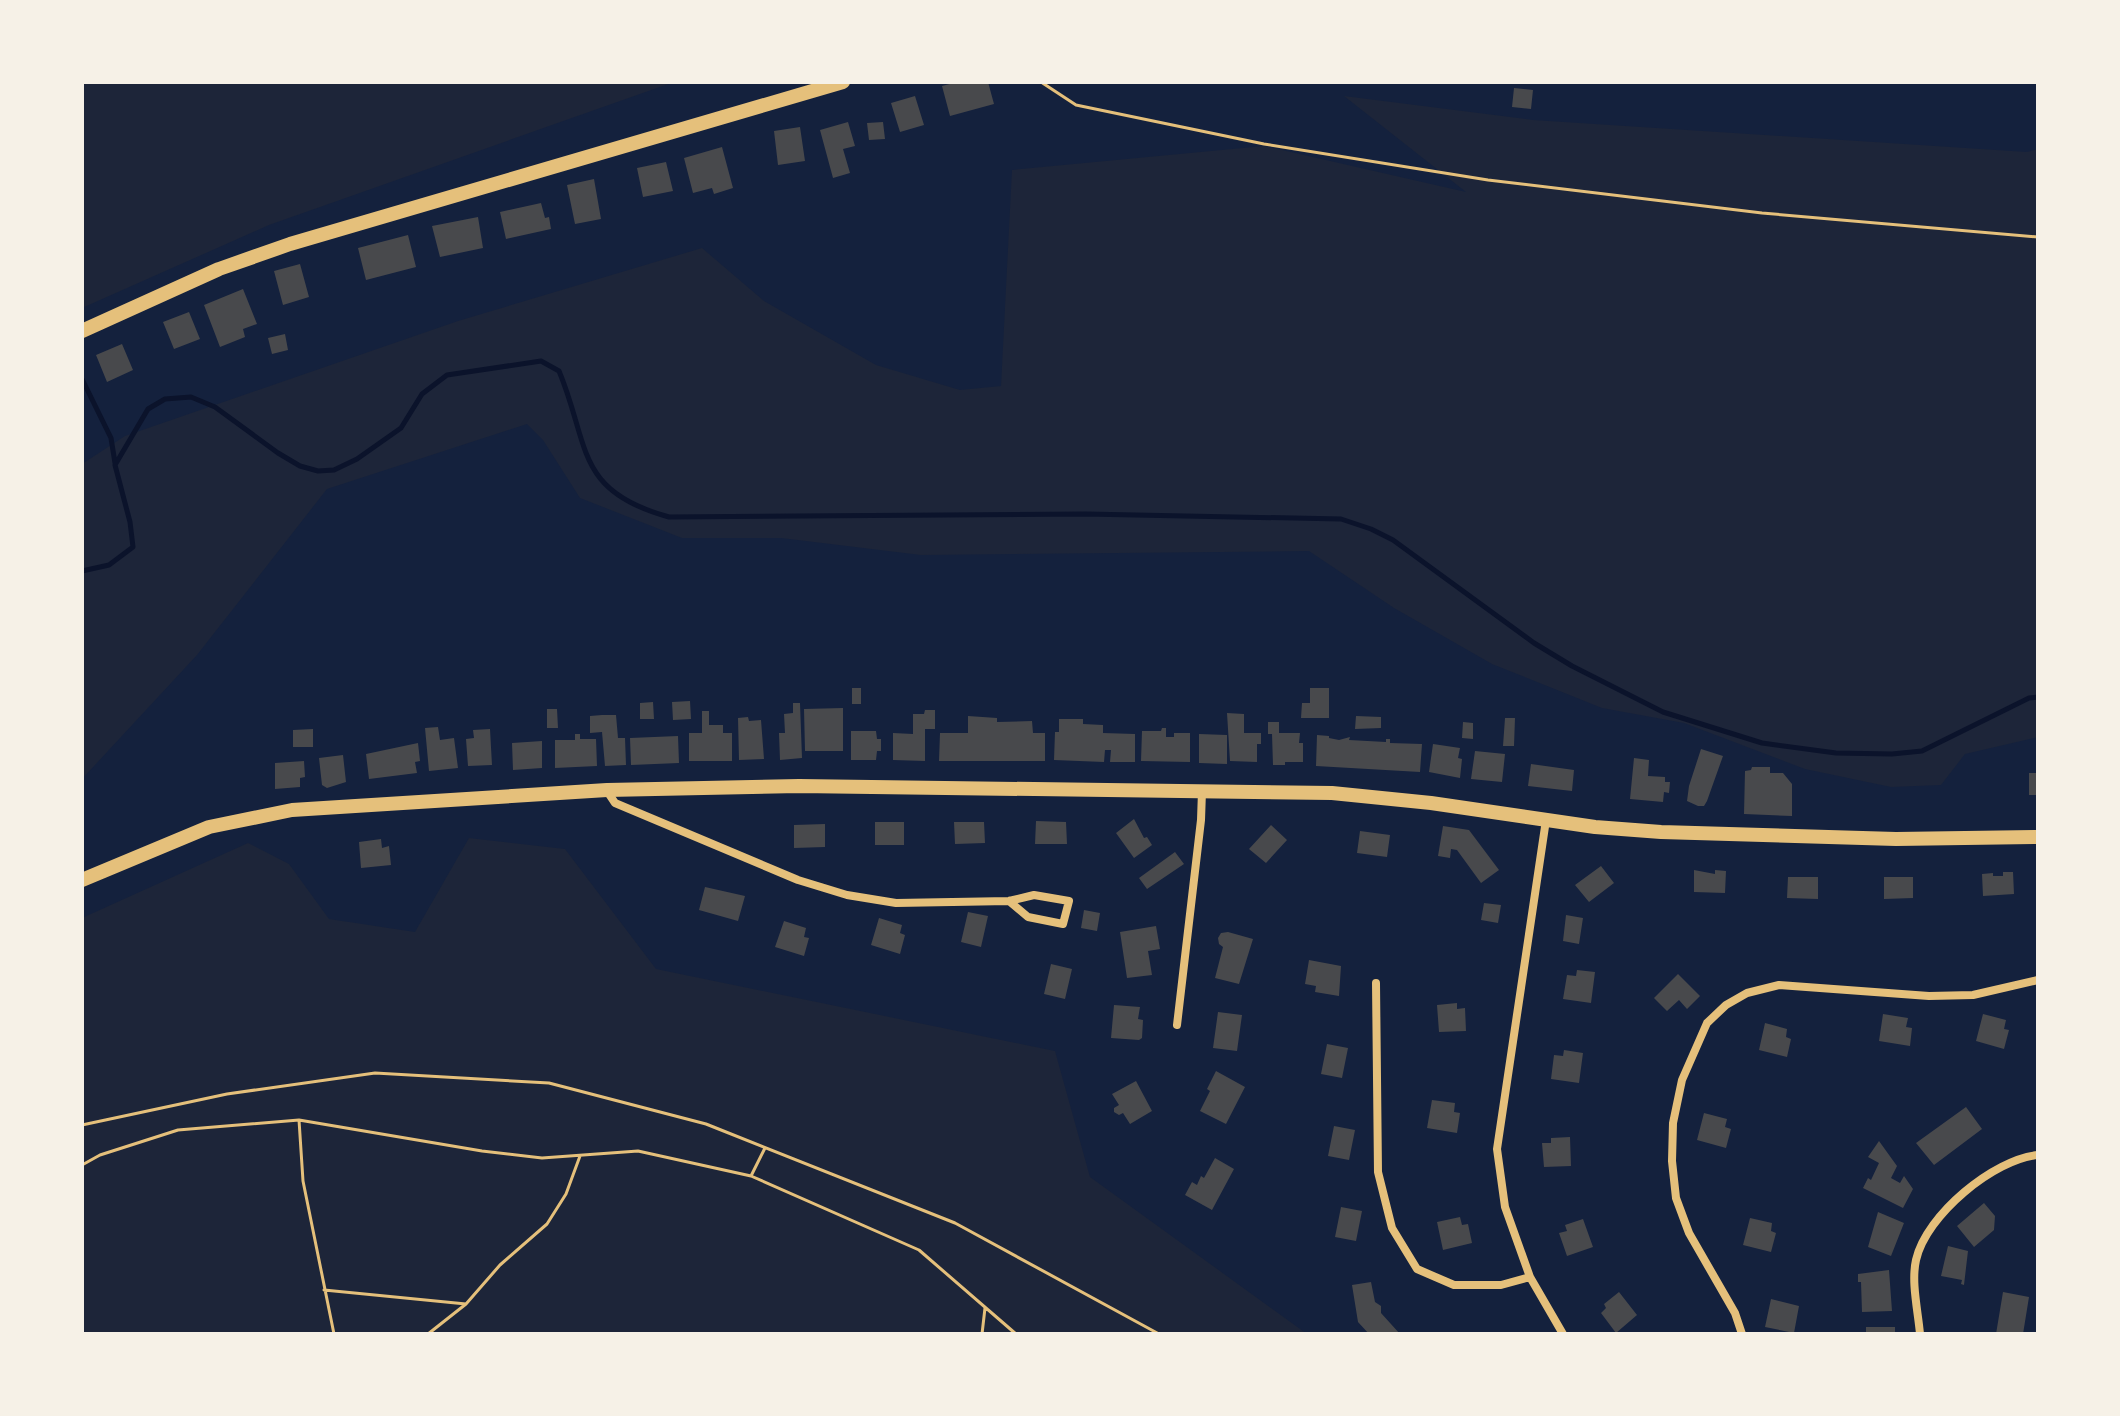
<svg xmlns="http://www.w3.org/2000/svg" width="2120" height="1416" font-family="'Source Sans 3',sans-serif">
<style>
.green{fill:#1d2539}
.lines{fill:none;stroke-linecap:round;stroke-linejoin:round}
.stream{stroke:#0b132b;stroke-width:5}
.building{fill:#48494c}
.path{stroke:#e5c07b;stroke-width:3}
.minor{stroke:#e5c07b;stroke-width:8}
.secondary{stroke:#e5c07b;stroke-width:14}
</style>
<rect width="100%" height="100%" fill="#14213d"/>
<path class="green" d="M82 82H674L269 225 82 308Z
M1344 96 1533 120 2027 152 2038 149V737L1965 754 1941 785 1891 787 1805 769 1684 723 1602 708 1492 664 1394 608 1309 551 921 555 781 538H682L580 498 543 440 527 424 327 489 197 655 82 779V464L125 436 458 321 702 248 764 301 876 365 960 390 1001 386 1012 170 1264 146 1466 192Z
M469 838 565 849 656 969 1055 1051 1090 1177 1307 1334H82V918L248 843 289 864 329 919 415 932Z"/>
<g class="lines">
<path class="stream" d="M82 379 111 438 115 463
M82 571 109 565 133 547 130 522 115 465 148 409 165 399 191 397 215 407 278 453 300 466 318 471 334 470 357 459 401 428 422 394 447 375 541 361 559 371C590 445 574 491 669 517L1086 514 1341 519 1371 529 1393 540 1534 643 1572 666 1663 712 1762 743 1836 753 1892 754 1922 751 2029 698 2038 697"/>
</g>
<path class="building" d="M957 82H988L994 104 950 116 942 86Z
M1514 88 1533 90 1531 109 1512 107Z
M915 96 924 125 900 132 891 103Z
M848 122 855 146 843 149 850 173 833 178 820 130Z
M883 122 885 139 869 140 867 123Z
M800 127 805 161 778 165 774 131Z
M722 147 733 188 714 194 712 188 693 193 684 158Z
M666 162 673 191 643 197 637 168Z
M594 179 601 219 575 224 567 185Z
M541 203 545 218 549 217 551 229 506 239 500 212Z
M478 217 483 248 440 257 432 226Z
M408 235 416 267 366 280 358 248Z
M300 264 309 297 283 305 274 271Z
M243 289 257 324 243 329 245 337 220 347 204 305Z
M189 312 200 339 174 349 163 322Z
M285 334 288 350 272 354 268 338Z
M122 344 133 370 107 382 96 355Z
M852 688H861V704H852Z
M1310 688H1329V718H1301L1302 703H1310Z
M690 701 691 719 673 720 672 702Z
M653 702 654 719H640V703Z
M793 703H800L802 758 780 760 779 733H785L784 714 793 713Z
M843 708V751H805L804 709Z
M547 709H557L558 728H547Z
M925 710H935V729H925V761L893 760V733L913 734V714H924Z
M702 711H709V725H723V733H732V761H689V733H702Z
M1227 713 1244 714V733H1261V744H1257V762L1230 761Z
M602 715H616L618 738H625L626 765 605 766 602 732 590 733V716Z
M968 716 997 718V722L1032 721 1033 733H1045V761H939L940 733H968Z
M1356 716 1381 717V728L1355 729Z
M748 717 749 721 761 720 764 759 739 760 738 718Z
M1505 718H1515L1514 746H1503Z
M1059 719H1083V724L1103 725V733L1135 734V762H1110L1111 750H1105L1104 762 1054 760 1055 732H1059Z
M1268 722H1279V733H1300L1299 743H1303V762H1285V765H1273L1272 734H1268Z
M1463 722 1473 723V739L1462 738Z
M438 727 440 740 454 738 458 768 429 771 425 728Z
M1162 728H1166V737H1174V733H1190V762L1141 761 1142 731H1161Z
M313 729V747H293V730Z
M490 729 492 765 468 766 466 739 474 738 473 730Z
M851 731H876L877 739H881V751H877L876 760H851Z
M575 734H580V739H596L597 766 555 768V740H575Z
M1199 734 1227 735V764L1199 763Z
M1317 735 1329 736V738L1339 740 1350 737 1349 740 1386 742V739H1390V743L1422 744 1420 772 1316 766Z
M678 736 679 763 631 765 630 738Z
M542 741V768L513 770 512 743Z
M418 743 420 761 415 762 417 773 369 779 366 754Z
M1433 744 1460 748 1458 758 1462 759 1460 778 1429 772Z
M1701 749 1723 756 1707 801 1704 806H1698L1687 801 1689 786Z
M1475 751 1505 754 1502 782 1471 779Z
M343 755 346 782 327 788 322 785 319 758Z
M1634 758 1649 760 1648 776 1665 777V782H1670L1669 793 1664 792 1663 802 1630 799Z
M304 761 305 777 300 778V787L275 789V763Z
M1531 764 1574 770 1572 791 1528 786Z
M1752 767H1770V773H1783L1792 784V816L1744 814 1745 771 1751 770Z
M2029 773H2038V795H2029Z
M1134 819 1144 838 1147 837 1152 845 1134 858 1116 833Z
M1036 821 1066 822 1067 844H1035Z
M875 822H904V845H875Z
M954 822H984L985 843 955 844Z
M825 824V847L794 848V825Z
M1271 825 1287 840 1266 863 1249 849Z
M1443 826 1469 830 1499 870 1481 883 1457 850 1451 849 1450 858 1438 856Z
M1360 831 1390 835 1387 857 1357 853Z
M381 839 382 848 389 846 391 865 361 868 359 842Z
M1175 852 1184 864 1147 889 1139 878Z
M1601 866 1614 883 1589 902 1575 885Z
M1694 870 1715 874V870L1726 871 1725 893 1694 892Z
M2003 872H2013L2014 894 1983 896 1982 874 1993 873V876H2003Z
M1788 877H1818V899L1787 898Z
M1884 877H1913V898L1884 899Z
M705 887 745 896 738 921 699 910Z
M1484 903 1501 905 1498 923 1481 920Z
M1084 910 1100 913 1097 931 1081 928Z
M968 912 988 916 981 947 961 942Z
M1566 915 1583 918 1579 944 1563 941Z
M879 918 902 925 900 933 905 935 900 954 871 945Z
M784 921 806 928 804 937 809 938 804 956 775 947Z
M1156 926 1160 949 1148 951 1152 975 1127 978 1120 932Z
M1228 932 1253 939 1239 984 1215 978 1223 947 1219 944 1218 938 1221 933Z
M1309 960 1341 966 1339 996 1315 992 1316 986 1305 984Z
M1051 964 1072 969 1065 999 1044 994Z
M1577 970 1595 972 1591 1003 1563 999 1567 975 1576 976Z
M1678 974 1700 996 1687 1009 1679 1000 1667 1011 1654 998Z
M1457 1003V1009L1465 1008 1466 1031 1439 1032 1437 1005Z
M1114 1005 1140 1007 1138 1019 1143 1020 1142 1038 1139 1040 1111 1038Z
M1218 1012 1242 1015 1237 1051 1213 1048Z
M1883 1014 1908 1018 1906 1027 1912 1028 1910 1046 1879 1041Z
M1983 1014 2006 1020 2004 1029 2009 1030 2004 1049 1976 1041Z
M1765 1023 1787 1029 1786 1037 1791 1039 1787 1057 1759 1050Z
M1327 1044 1348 1048 1342 1078 1321 1074Z
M1564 1050 1583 1053 1579 1083 1551 1079 1554 1055 1563 1056Z
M1216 1071 1245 1087 1226 1124 1200 1111 1210 1091 1207 1089Z
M1136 1081 1152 1111 1130 1124 1123 1113 1119 1115 1114 1112V1108L1119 1105 1112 1094Z
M1432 1100 1455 1103 1454 1112 1460 1113 1457 1133 1427 1128Z
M1966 1107 1982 1129 1934 1165 1916 1143Z
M1704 1113 1727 1119 1725 1127 1731 1129 1726 1148 1697 1140Z
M1334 1126 1355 1130 1349 1160 1328 1156Z
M1570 1137 1571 1166 1544 1167 1542 1143H1551V1138Z
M1879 1141 1897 1166 1891 1178 1900 1183 1904 1176 1913 1189 1903 1208 1863 1188 1868 1178 1871 1180 1879 1163 1868 1157Z
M1215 1158 1234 1169 1212 1210 1185 1195 1192 1182 1197 1185 1201 1176 1204 1178Z
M1984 1203 1995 1216 1994 1230 1974 1247 1957 1226Z
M1341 1207 1362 1211 1356 1241 1335 1237Z
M1878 1212 1904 1223 1891 1256 1868 1247Z
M1460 1217 1462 1225 1468 1224 1472 1243 1443 1250 1437 1222Z
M1750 1218 1772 1223 1771 1231 1776 1233 1771 1252 1743 1245Z
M1583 1219 1593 1247 1567 1256 1559 1233 1567 1231 1565 1225Z
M1948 1246 1968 1251 1964 1285 1961 1284 1962 1280 1941 1276Z
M1889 1270 1892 1311 1862 1312 1861 1282H1858V1274Z
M1371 1282 1375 1302 1381 1306V1313L1400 1334H1369L1358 1322 1352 1285Z
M1619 1292 1637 1315 1616 1333 1601 1313 1606 1308 1604 1304Z
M2003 1292 2029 1297 2023 1334H1996Z
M1771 1299 1799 1306 1794 1333 1765 1327Z
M1866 1327H1895V1334H1866Z"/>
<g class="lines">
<path class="path" d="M1041 82 1076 105 1264 144 1488 180 1762 213 2038 237
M299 1120 303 1181 334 1334
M82 1125 227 1094 375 1073 549 1083 706 1124 955 1223 1159 1334
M82 1165 100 1155 178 1130 299 1120 482 1151 542 1158 638 1151 751 1176 919 1250 1016 1334
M751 1176 765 1148
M324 1290 466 1304 500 1265 547 1224 566 1194 580 1156
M428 1334 466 1304
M982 1334 985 1308"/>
<path class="minor" d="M607 791 615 803 798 880 847 895 896 903 1009 901 1034 895 1069 901 1063 924 1028 917 1009 901
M1546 820 1497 1149 1505 1207 1530 1277 1563 1334
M1376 983 1378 1172 1392 1228 1417 1269 1454 1285H1501L1530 1277
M1177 1025 1201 820 1202 791
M1742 1334 1735 1313 1689 1233 1676 1198 1672 1161 1673 1123 1682 1080 1707 1023 1726 1005 1747 993 1779 985 1929 996 1973 995 2038 980
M1920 1334C1918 1311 1911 1282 1916 1260 1926 1215 1994 1159 2038 1155"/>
<path class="secondary" d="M82 331 219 269 290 244 843 82
M82 880 209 827 292 810 607 790 799 786 1332 793 1431 803 1595 827 1661 832 1896 839 2038 837"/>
</g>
<rect width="2120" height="1416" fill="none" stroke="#f6f1e7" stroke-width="168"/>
</svg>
